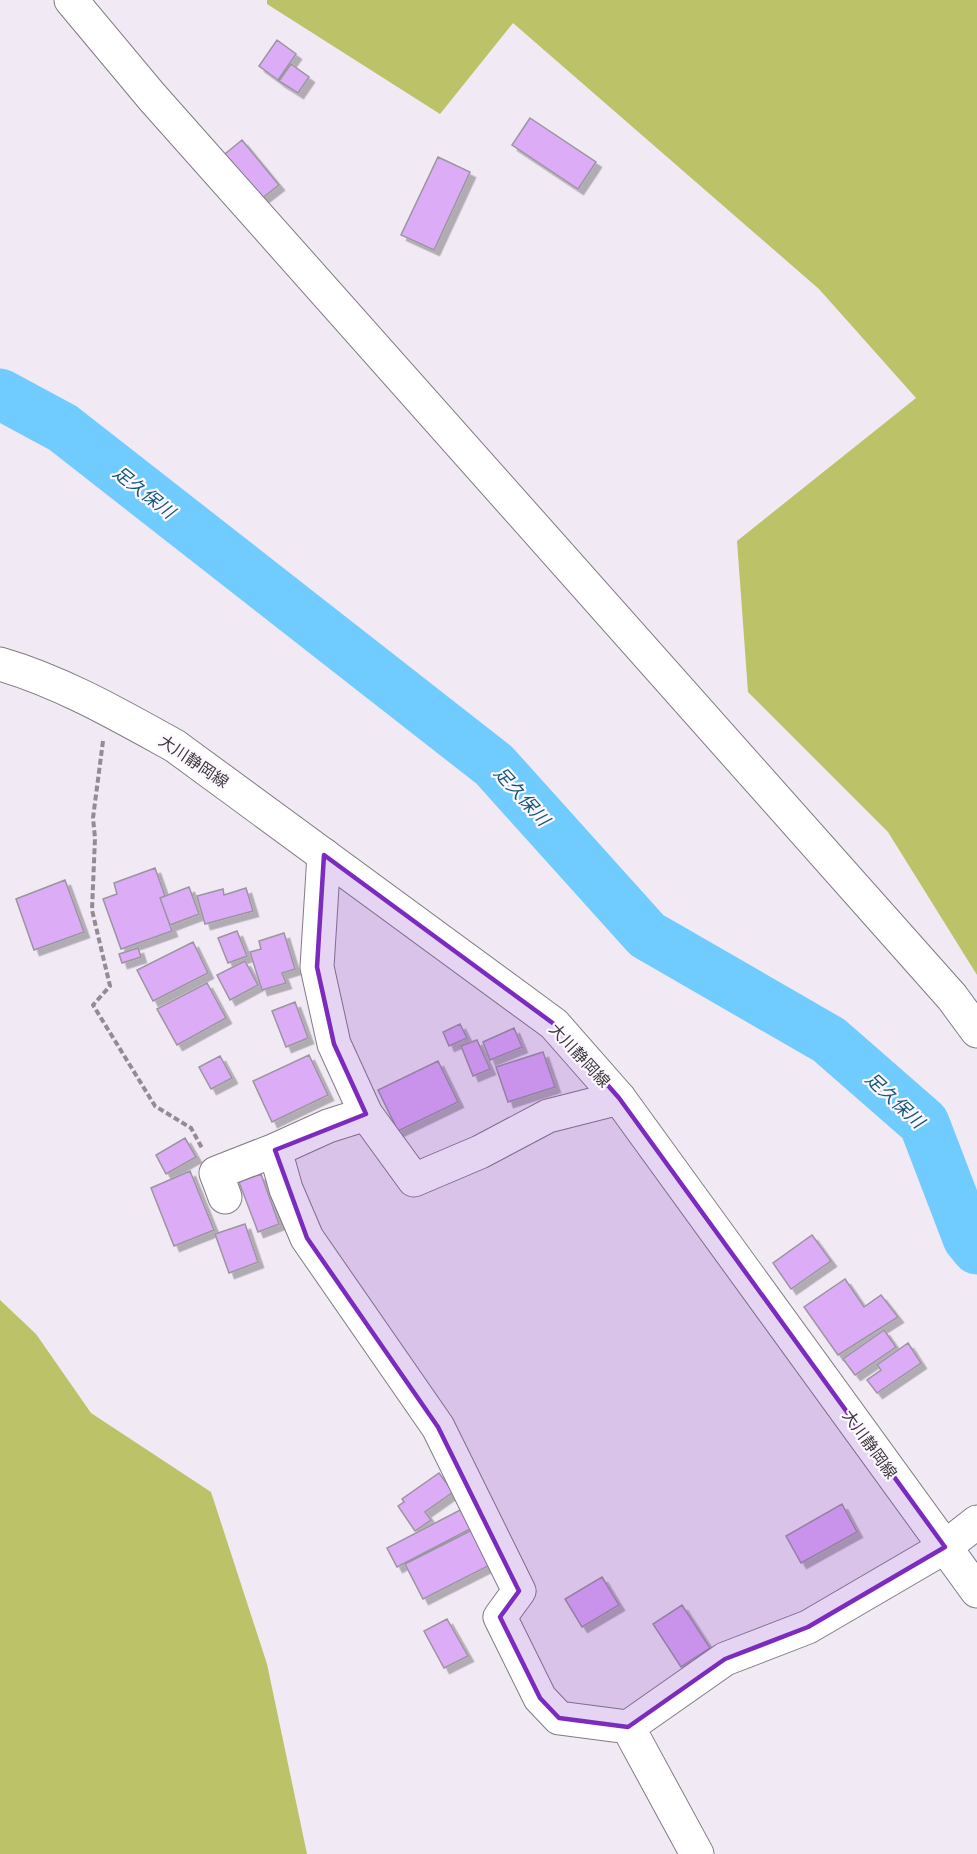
<svg xmlns="http://www.w3.org/2000/svg" width="977" height="1854" font-family="Quicksand,'Noto Sans JP',sans-serif">
<style>
.forest{fill:#bcc268}
.lines{fill:none;stroke-linecap:round;stroke-linejoin:round}
.river{stroke:#70cbff;stroke-width:51}
.building{fill:#dcacf7;stroke:#9b959f;stroke-width:1.5;filter:url(#shadow)}
.minor-casing{stroke:#827b85;stroke-width:35}
.major-casing{stroke:#827b85;stroke-width:35}
.path{stroke:#928c94;stroke-width:4;stroke-dasharray:6 3;stroke-linecap:butt}
.minor{stroke:#fff;stroke-width:33}
.major{stroke:#fff;stroke-width:33}
.marked{fill:#7b2cbf;fill-opacity:0.2;stroke:#7b2cbf;stroke-width:4.5;stroke-linejoin:round}
.labels{text-anchor:middle;dominant-baseline:central;stroke-width:4.5;stroke-linejoin:round;paint-order:stroke}
.street-label{font-size:16px;fill:#3b373c;stroke:#fdf8ff}
.water-label{font-size:18px;font-style:italic;fill:#11597b;stroke:#fdf8ff}
</style>
<defs>
<filter id="shadow"><feDropShadow dx="5.5" dy="5.5" stdDeviation="0" flood-color="#0004"/></filter>
</defs>
<rect width="100%" height="100%" fill="#f1e9f4"/>
<path class="forest" d="M267 0H977V975L888 832 748 692 737 541 916 398 819 289 513 23 440 114 267 4Z
M0 1300 36 1334 91 1413 211 1492 267 1664 307 1854H0Z"/>
<g class="lines">
<path class="river" d="M0 394 63 428 494 765 647 935 829 1040 924 1123 968 1238 977 1249"/>
</g>
<path class="building" d="M277 40 296 54 278 80 259 66Z
M291 64 309 77 298 93 279 81Z
M530 118 596 162 578 189 512 145Z
M242 140 279 185 257 202 220 158Z
M438 157 470 172 434 250 401 235Z
M155 868 165 896 160 898 172 931 121 949 103 899 117 894 114 883Z
M65 880 84 932 34 950 16 899Z
M189 887 199 914 170 925 160 898Z
M246 888 253 911 205 924 197 896 223 889 224 895Z
M237 931 247 956 228 963 218 938Z
M284 933 295 969 282 973 286 983 262 990 250 952 261 949 259 941Z
M193 942 208 973 153 1001 137 970Z
M138 948 141 957 122 963 119 954Z
M245 961 258 985 230 1000 217 975Z
M207 983 226 1018 177 1045 157 1009Z
M295 1002 308 1038 286 1047 272 1011Z
M460 1024 467 1038 449 1046 443 1032Z
M514 1028 522 1047 490 1060 483 1042Z
M477 1040 490 1069 473 1076 461 1046Z
M543 1052 555 1087 508 1102 496 1067Z
M309 1055 328 1095 272 1122 253 1081Z
M220 1056 232 1078 211 1089 199 1067Z
M438 1061 458 1102 398 1131 378 1090Z
M185 1138 196 1157 166 1174 156 1155Z
M190 1171 214 1230 174 1246 151 1188Z
M261 1174 279 1224 258 1232 239 1182Z
M245 1224 258 1262 229 1273 215 1234Z
M812 1235 831 1261 791 1289 773 1263Z
M845 1279 864 1307 881 1295 898 1317 838 1355 804 1307Z
M884 1330 896 1347 855 1375 843 1359Z
M908 1343 921 1363 877 1393 867 1380 881 1370 877 1365Z
M439 1473 453 1492 425 1512 431 1520 415 1531 398 1506 404 1502 402 1499Z
M842 1504 857 1532 801 1563 786 1536Z
M464 1508 474 1527 397 1567 387 1548Z
M472 1530 490 1565 423 1599 405 1564Z
M602 1577 619 1605 582 1627 565 1599Z
M682 1605 710 1648 681 1667 653 1624Z
M447 1619 468 1656 444 1668 424 1631Z"/>
<g class="lines">
<defs>
<path id="minor" d="M71 0 152 97 952 997 977 1031
M324 855 317 967 334 1044 366 1114 328 1126 275 1150 286 1189 307 1238 438 1427 519 1591 500 1617 540 1698 559 1718 628 1727 725 1659 808 1627 945 1547 977 1522
M366 1114 414 1180 480 1152 548 1116 619 1098
M225 1197 216 1173 275 1150
M628 1727 697 1854"/>
<path id="major" d="M0 664C62 682 119 715 175 746L554 1024 619 1098 977 1591"/>
</defs>
<use href="#minor" class="minor-casing"/>
<use href="#major" class="major-casing"/>
<path class="path" d="M103 741 93 818 95 838 92 910 110 986 93 1005 155 1106 191 1128 202 1148"/>
<use href="#minor" class="minor"/>
<use href="#major" class="major"/>
</g>
<path class="marked" d="M324 855 554 1024 619 1098 945 1547 808 1627 725 1659 628 1727 559 1718 540 1698 500 1617 519 1591 438 1427 307 1238 275 1150 366 1114 334 1044 317 967Z"/>
<g class="labels">
<g class="street-label">
<text transform="translate(194 761) rotate(34)">大川静岡線</text>
<text transform="translate(580 1055) rotate(47)">大川静岡線</text>
<text transform="translate(870 1444) rotate(54)">大川静岡線</text>
</g>
<g class="water-label">
<text transform="translate(144 492) rotate(38)">足久保川</text>
<text transform="translate(522 796) rotate(48)">足久保川</text>
<text transform="translate(895 1100) rotate(43)">足久保川</text>
</g>
</g>
</svg>
